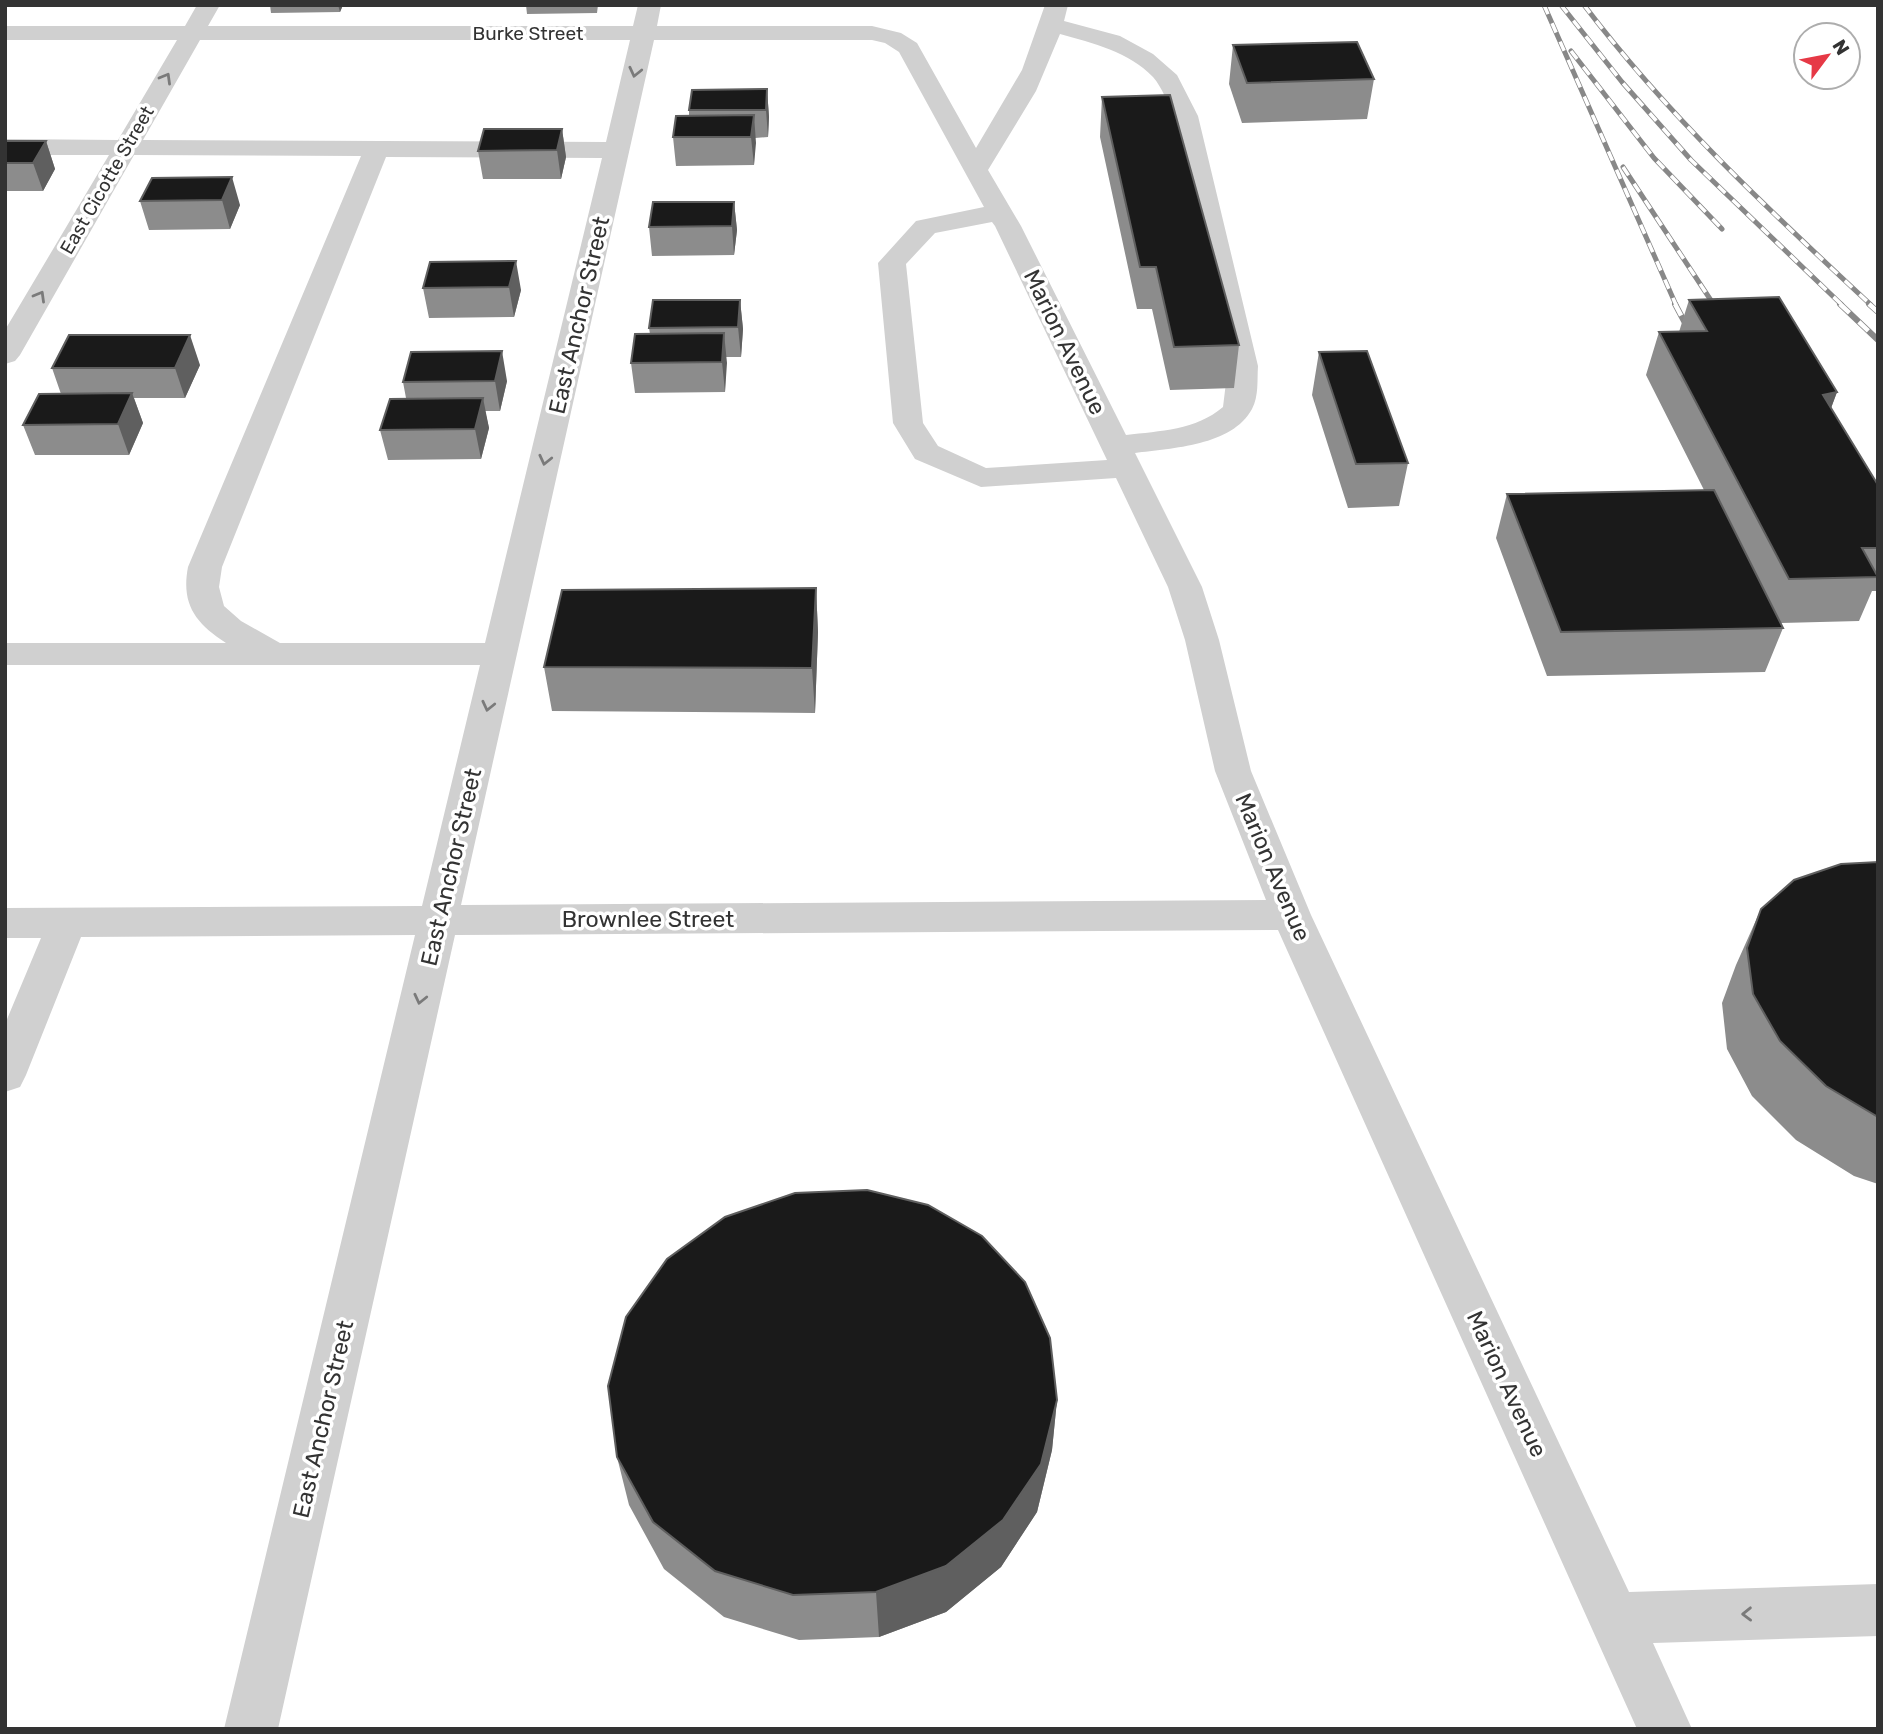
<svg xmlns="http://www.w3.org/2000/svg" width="1883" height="1734" font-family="Rubik,sans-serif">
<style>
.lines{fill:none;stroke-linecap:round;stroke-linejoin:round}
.minor{fill:#d0d0d0;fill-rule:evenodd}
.rail-far1-casing{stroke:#888;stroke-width:5}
.rail-casing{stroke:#888;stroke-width:6}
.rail-far1{stroke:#fff;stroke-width:3.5;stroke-dasharray:10;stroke-linecap:butt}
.rail{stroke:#fff;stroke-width:4.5;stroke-dasharray:13;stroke-linecap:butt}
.wall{fill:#8c8c8c}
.shaded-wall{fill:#5f5f5f}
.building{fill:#1a1a1a;stroke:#5f5f5f;stroke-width:2}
.oneway{stroke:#7a7a7a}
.labels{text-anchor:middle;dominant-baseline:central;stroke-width:7;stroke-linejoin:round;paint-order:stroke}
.far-street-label{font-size:19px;fill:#333;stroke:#fff}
.street-label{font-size:23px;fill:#333;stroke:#fff}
</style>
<rect width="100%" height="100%" fill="#fff"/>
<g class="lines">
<path class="minor" d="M197 5H220L208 26H633L638 5H661L657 26H872L901 33 917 43 976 148 1022 70 1045 5H1068L1064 21 1120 36 1153 54 1177 75 1198 116 1258 366C1257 380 1259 396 1252 409 1232 446 1172 448 1135 453L1202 587 1219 640 1251 771 1311 915 1629 1592 1878 1584V1636L1653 1643 1692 1729H1637L1278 930 455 935 278 1729H224L415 935 81 937 26 1075 20 1087 5 1092V1024L41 938H5V908L422 906 480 665H5V643H226C195 623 181 604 188 567L361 156 134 155 20 355 15 361 5 364V330L109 155H5V139L118 140 177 40H5V26H185ZM1060 34C1093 43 1129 52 1153 77 1162 87 1168 104 1174 116L1228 366 1223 407C1196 430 1160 431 1126 435L1021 226 988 170 1036 91ZM200 40H630L606 142 143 140ZM654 40H872L885 43 899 52 984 207 916 221 878 263 893 423 915 459 981 487 1116 478 1168 587 1185 640 1215 771 1266 900 461 905ZM386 157 602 158 485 643H280L241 621 224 606 219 587 222 567ZM992 222 995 226 1107 460 986 468 938 446 923 423 906 264 935 233Z"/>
<defs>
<path id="rail-far1" d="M1544 5 1676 305
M1561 5 1622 82 1691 160 1842 305
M1584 5C1668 116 1769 210 1871 305
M1571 51 1654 158 1722 229
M1623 167 1714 305"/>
<path id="rail" d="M1675 304 1692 336
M1713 304 1721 316
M1840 304 1878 340
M1869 304 1878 312"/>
</defs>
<use href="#rail-far1" class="rail-far1-casing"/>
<use href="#rail" class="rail-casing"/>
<use href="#rail-far1" class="rail-far1"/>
<use href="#rail" class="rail"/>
</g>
<path class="wall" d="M270 5H343L340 12 271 13Z
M526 5H598L597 13 527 14Z
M1233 45 1374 79 1367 119 1242 123 1229 84Z
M767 89 769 117 768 137 755 138 754 165 676 166 673 137 689 116V110Z
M1102 97 1239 345 1234 388 1170 390 1152 309H1137L1100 137Z
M562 129 566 157 561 179H483L478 151Z
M5 141H46L55 169 43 191H5Z
M152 178 240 205 230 229 149 230 140 201Z
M734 202 737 230 734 255 652 256 649 227Z
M430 262 521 290 514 317 429 318 423 288Z
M740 300 743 329 741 357H726L725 392 635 393 631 363 650 334 649 328Z
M1689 300 1837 392 1831 408 1878 485V591H1872L1859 621 1781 623 1783 628 1765 672 1547 676 1496 538 1507 494 1704 490 1646 375 1659 332H1679Z
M1319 352 1408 463 1399 506 1348 508 1312 395Z
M200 365 185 398H134L143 423 129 455H35L23 425 61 394 52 368Z
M507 381 500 411H485L489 428 481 459 388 460 380 430 406 398 403 382Z
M816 588 818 632 815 713 552 711 544 667Z
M1878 862V1184L1854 1176 1796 1140 1752 1096 1727 1049 1722 1003 1736 965 1761 909Z
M1057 1400 1052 1450 1037 1512 1001 1567 946 1612 879 1637 799 1640 724 1617 664 1569 629 1505 617 1457Z"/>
<path class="shaded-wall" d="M338 5H343L340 12Z
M767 89 769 117 768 137 766 110Z
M754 115 756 143 754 165 751 137Z
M562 129 566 157 561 179 557 150Z
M46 141 55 169 43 191 33 163Z
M232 177 240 205 230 229 222 200Z
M734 202 737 230 734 255 732 226Z
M516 261 521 290 514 317 509 287Z
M740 300 743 329 741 357 738 327Z
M724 333 727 363 725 392 722 362Z
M190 335 200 365 185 398 175 368Z
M502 351 507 381 500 411 495 381Z
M1837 392 1821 435 1823 395Z
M132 393 143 423 129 455 118 424Z
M483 398 489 428 481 459 475 429Z
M816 588 818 632 815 713 812 668Z
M1057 1400 1052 1450 1037 1512 1001 1567 946 1612 879 1637 876 1592Z"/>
<path class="building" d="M1357 42 1374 79 1247 83 1233 45Z
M767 89 766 110H689L692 90Z
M1170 95 1239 345 1174 347 1156 267H1140L1102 97Z
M754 115 751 137H673L676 116Z
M484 129H562L557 150 478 151Z
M5 141H46L33 163H5Z
M232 177 222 200 140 201 152 178Z
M653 202H734L732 226 649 227Z
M516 261 509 287 423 288 430 262Z
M1779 297 1837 392 1823 395 1878 485V548H1862L1878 577 1789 579 1659 332 1707 331 1689 300Z
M653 300H740L738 327 649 328Z
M724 333 722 362 631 363 635 334Z
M69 335H190L175 368H52Z
M502 351 495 381 403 382 411 352Z
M1367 351 1408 463 1356 464 1319 352Z
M132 393 118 424 23 425 39 394Z
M483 398 475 429 380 430 390 399Z
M1714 490 1783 628 1561 632 1507 494Z
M816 588 812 668 544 667 562 590Z
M1878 862V1117L1826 1086 1780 1041 1753 994 1747 948 1761 909 1794 880 1841 864Z
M867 1190 928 1205 982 1236 1025 1282 1050 1338 1057 1400 1041 1464 1003 1520 946 1566 876 1592 793 1595 715 1571 653 1522 617 1457 608 1386 626 1317 667 1259 725 1217 795 1193Z"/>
<defs><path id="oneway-chevron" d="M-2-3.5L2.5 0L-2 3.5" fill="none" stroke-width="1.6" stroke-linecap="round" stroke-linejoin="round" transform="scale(1.75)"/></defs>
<g class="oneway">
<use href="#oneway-chevron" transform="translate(635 72) rotate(103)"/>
<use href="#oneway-chevron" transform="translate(166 78) rotate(-60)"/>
<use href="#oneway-chevron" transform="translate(40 296) rotate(-60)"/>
<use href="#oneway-chevron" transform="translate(545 460) rotate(103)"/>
<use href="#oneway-chevron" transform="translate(488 706) rotate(103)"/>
<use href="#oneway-chevron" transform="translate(420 999) rotate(103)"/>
<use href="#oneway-chevron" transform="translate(1747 1614) rotate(179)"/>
</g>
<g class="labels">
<g class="far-street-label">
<text x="528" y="33">Burke Street</text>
<text transform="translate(107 180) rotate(-60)">East Cicotte Street</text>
</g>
<g class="street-label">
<text transform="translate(579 315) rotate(-77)">East Anchor Street</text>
<text transform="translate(1065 342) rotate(64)">Marion Avenue</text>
<text transform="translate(451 867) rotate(-77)">East Anchor Street</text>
<text transform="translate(1273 867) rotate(67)">Marion Avenue</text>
<text x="648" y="919">Brownlee Street</text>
<text transform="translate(1507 1384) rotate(65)">Marion Avenue</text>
<text transform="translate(323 1419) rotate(-77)">East Anchor Street</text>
</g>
</g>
<rect width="1883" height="1734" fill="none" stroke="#333333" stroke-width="14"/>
<g transform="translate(1827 56) rotate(58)"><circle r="33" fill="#ffffff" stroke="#adadad" stroke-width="2"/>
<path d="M0-5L12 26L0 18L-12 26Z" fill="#e63946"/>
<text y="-10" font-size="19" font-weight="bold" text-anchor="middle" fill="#333333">N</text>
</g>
</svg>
